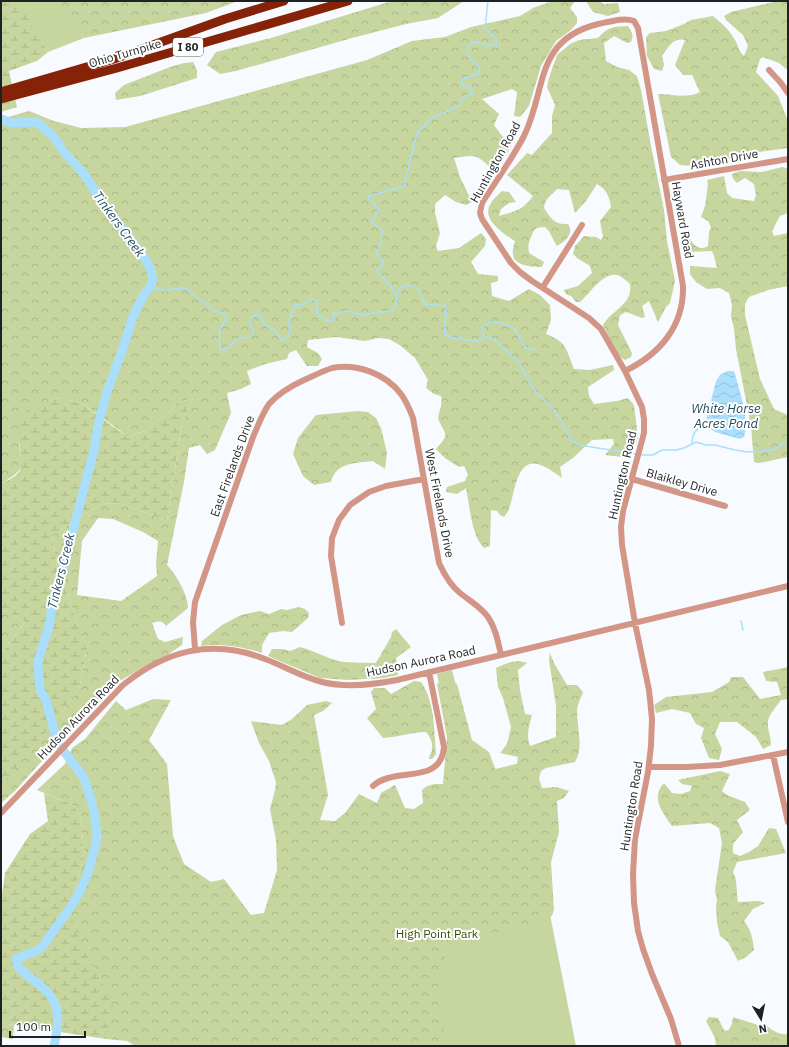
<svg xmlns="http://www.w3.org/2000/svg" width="789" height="1047" font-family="'IBM Plex Sans',sans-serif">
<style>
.green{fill:#c7d59e}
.forest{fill:url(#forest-crowns);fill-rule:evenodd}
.wetland{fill:url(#wetland-marsh)}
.water{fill:url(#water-waves)}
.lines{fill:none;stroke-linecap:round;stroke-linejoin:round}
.stream{stroke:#a9dffc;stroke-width:1.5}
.river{stroke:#a9dffc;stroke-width:9}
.minor{stroke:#d39686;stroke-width:6}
.highway{stroke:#862207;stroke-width:9}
.labels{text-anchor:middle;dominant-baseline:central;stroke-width:4;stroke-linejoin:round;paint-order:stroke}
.shield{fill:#fff;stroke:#626466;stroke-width:1}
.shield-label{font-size:11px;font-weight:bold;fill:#1f2225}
.street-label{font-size:12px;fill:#1f2225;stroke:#fff}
.park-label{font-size:12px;fill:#3c4806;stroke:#fff}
.water-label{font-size:13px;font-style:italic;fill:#234c60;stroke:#fff}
</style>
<defs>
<pattern id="forest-crowns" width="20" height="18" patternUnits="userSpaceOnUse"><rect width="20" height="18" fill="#c7d59e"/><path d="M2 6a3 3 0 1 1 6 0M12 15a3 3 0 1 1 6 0" fill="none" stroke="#aab788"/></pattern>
<pattern id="wetland-marsh" width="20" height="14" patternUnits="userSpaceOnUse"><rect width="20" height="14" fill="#c7d59e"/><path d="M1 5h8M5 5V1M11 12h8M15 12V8" fill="none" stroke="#aab788"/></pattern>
<pattern id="water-waves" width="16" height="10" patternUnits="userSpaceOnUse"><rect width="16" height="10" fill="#a9dffc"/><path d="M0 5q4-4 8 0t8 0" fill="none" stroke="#91bfd8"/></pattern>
</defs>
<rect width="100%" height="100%" fill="#f7fbff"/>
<path class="green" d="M1 1H194L81 34 84 38 48 52 45 47Z
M452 670 478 773 520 763 576 1046H320L465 811 437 674Z"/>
<path class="forest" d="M57 1H238L206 13 84 38Z
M392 1H464L438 18 406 24 352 38 236 71 220 74 207 65 216 52 271 38Z
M553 1H575L570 8 577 17V23L571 30 556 41 541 66 529 106 520 117 514 116 517 92 512 89 482 99 499 114 494 125 503 137H514L507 155 491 168C476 153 473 155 454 158L460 177 472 202 466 205 456 202 445 195 435 204V213L440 233 436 246 438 251 459 248 481 233 486 239 485 246 471 262 478 274 498 276V281L491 283 492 296 509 301 529 289 540 295 550 305 551 320 546 334C567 342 566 349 574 369L590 370 613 365 614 370 588 387 589 396 594 404 617 401 628 398 634 405 638 438 630 458 605 455 614 444 613 439 592 440 573 458 560 467 562 478C556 474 550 469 543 466 516 453 515 494 509 509 508 512 506 514 504 517L500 515 497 511 491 510 490 546 484 548C471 535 470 506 466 488L457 494 446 492 447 487 465 481 468 474 464 466 459 467 445 458 436 449C450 433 446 436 438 419 439 410 443 405 441 396L434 394 426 388 428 380 415 358 401 346 389 339 378 338 365 341 336 337 308 340 307 347 318 353 322 359 318 366H307L296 350 289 353 287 359 265 364 247 371 251 384 241 389 227 393 231 413 215 450 207 454 200 445 189 448 184 482 167 565C176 574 188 595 188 608L166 626C163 620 158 621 152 623L158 639 165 642 183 637 182 645 167 655 150 663 123 679 51 751 14 792 1 803V779L5 780 67 706 80 685 87 648 57 566 52 535 101 504 121 503 167 521 182 423 193 398 177 403 171 410 147 430 128 437 114 426 79 402 57 398 19 444C23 471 24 469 1 484V119L29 111 54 121 81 128 125 127 367 60 412 41 445 37 471 27 520 16 533 8ZM98 518 113 519 143 532 158 541 156 564 157 576 121 601 77 595 82 541Z
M586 1H600L603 4 618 3 620 12 608 16 593 12Z
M778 1H788V68L786 69 779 63 763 57 760 59 756 72 778 96 788 121V148L759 152 739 156 728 159 716 167 680 165 671 157 658 94C672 94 687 99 700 92L692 75H683L675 65 685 40C673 37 668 48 662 56L664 65 662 71 654 69 647 56 646 37 650 33 666 31 684 24 691 20 713 16C720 22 728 28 733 37 738 43 738 51 744 56L748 46 743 35 726 20 724 16 731 12Z
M628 26C632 32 634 35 631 42L627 43 614 36 604 43 606 61 617 67 629 70 637 76 641 90 651 146 664 210 667 241 675 281 670 303 666 307 658 322 649 301 642 306 645 317 642 318 626 312 620 315 618 325 632 353 631 357 625 360C614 354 609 336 603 325 612 309 633 305 630 284 627 281 623 278 620 276 604 269 590 294 580 302H576L571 296 566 294 564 290 578 286 592 273 590 266 577 258 573 254 575 246 584 236 596 237 601 240 603 237 600 221 611 207C609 196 607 190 597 184L586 201 575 213 569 190 557 189C551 195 544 200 544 208 551 218 554 225 568 224 575 234 564 242 557 246 552 239 551 232 545 227 534 228 535 228 531 237 528 244 528 246 529 253L544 262 542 267C533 267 513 266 513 254 512 250 514 245 515 241 504 234 480 219 491 203 493 199 498 195 502 191L509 192 516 202 509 203 501 209 499 216C516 211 523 210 533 196L507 175 527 153 532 155 552 133V116L555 105 547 87 549 78 557 55 570 44 579 40 598 38C609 26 613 27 628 26Z
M193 62 197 70V78L140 96 116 100 115 93 124 85 170 67 184 63Z
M782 167 788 169V213L780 216 772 231 774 236 788 233V286L768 290 749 297 745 304V315L760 379 774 409 788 415V457L759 463 754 462 751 426 736 349 734 329 731 316 732 305 729 293 720 288 707 289 696 282 690 274V266L717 268 714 256 712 251 687 252C683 247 680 237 681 231L686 232C691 241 697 253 708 246L709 232 711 227 708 221 701 217 705 206 708 184 707 180 724 176 727 193 732 198 754 201 756 195 754 184 745 178 737 183 733 179 732 174 740 171 762 172Z
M358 411 368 412 376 418 381 428 387 453 385 469 373 461C356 463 336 462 331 482L314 485 303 476 293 454 298 438 316 415Z
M299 607 305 609 309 613 308 618 292 632 283 631 269 633 262 645V653C244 647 220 643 201 646L202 641 222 625 241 615 260 611 269 614 281 609 287 610Z
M5 610 25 622 1 654V614Z
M396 629 411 647 396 658 398 675 384 678 348 680 320 678 268 656 272 649H283L290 651 300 647C312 650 323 656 335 660 347 664 363 662 376 663L391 637 392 632Z
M550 653 554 663 567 685H577L583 692C581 698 577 705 577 711 577 728 584 747 575 762L546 768 541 771 539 779 542 788 556 787 569 791 564 798 557 801 559 832 551 862 554 910 551 917C524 927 496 935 468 934L447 951 439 974 444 1036 447 1046H135L127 1041 106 1039 102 1025 55 949 84 857 81 815 71 804 37 790 65 764 72 748 85 739 116 701 126 710 153 699 171 700 149 740 167 764 173 836 184 864 211 882 224 879 251 915 264 913 277 870 276 840 270 809 275 790 276 782 269 761 259 743 251 721 282 725 292 719 307 705 326 701 332 703 323 711 314 715 328 795 320 820 335 821 345 813 359 794 377 803 381 793 395 785 405 808 414 809 423 803 422 790C428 784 434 784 443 784L447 737 437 684 446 678 457 684 472 740 489 752 496 771 516 769 518 757 500 753 507 744 511 727 503 698 498 687 496 668C507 663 516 659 527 663L518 670 520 690 525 714 532 715C529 726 526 735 530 746L556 737V706L549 660Z
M788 667V699L781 700C777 706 768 715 768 722 767 729 771 736 771 745L763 749 756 737 737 722H720L715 734 722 749 719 760 709 758 701 738 704 728 696 724 690 713 672 709 656 713 654 705 666 697 712 692 729 682 731 677H743L760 699 781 695 777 682 766 681 763 672Z
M414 681 421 682C435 702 434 730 436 754L432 759H429C429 755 432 753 432 749 433 742 430 737 426 732 411 732 398 737 383 738L367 718 376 709 371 692 374 688H385L391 694 400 689Z
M720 771 730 774 722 791 727 795 745 802 750 810 737 820 743 832 733 844V853L740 856 749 852 758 846 769 828 776 829 786 853 737 862 733 872C738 881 736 892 738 902L759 901 765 903 753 909 744 921C751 929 753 940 754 950L746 957 738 961 728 942 720 936 717 923 716 906 717 900 715 890 722 843 719 828 710 823 672 826C663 813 650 798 664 783L672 793 681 794 690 791 692 786 682 784 678 780Z
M709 1017 718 1018 724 1030 728 1031 732 1024 733 1017 761 1026H767C773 1031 780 1035 788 1034V1046H716L715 1038 706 1021Z
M1 1023 14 1025 13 1039 1 1037Z"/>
<path class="wetland" d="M1 1H18L48 52 37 61 9 71 17 107 1 112Z
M58 398 79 402 128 437 147 430 171 410 177 403 193 398 182 423 167 521 121 503 101 504 52 535 57 566 87 648 80 685 67 706 5 781 1 779V654L25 622 5 610 1 614V484C6 481 16 477 19 472 27 457 9 428 26 411 30 407 51 400 58 398Z
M44 793 71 804 81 815 84 857 69 905 76 932 113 1005 106 1039 1 1023V903L5 873 30 834 48 821Z"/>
<path class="water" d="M727 371H734C739 388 750 421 744 437L740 439 715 432 709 428 706 421 716 381 720 375Z"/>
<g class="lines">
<path class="stream" d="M153 287 165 291 173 289 185 288 215 311 224 314 227 319 219 331 220 349 224 350C230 347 234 341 241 338 245 336 246 339 251 337L254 330 250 325V322L254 315 257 314 262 317 264 324 275 331 282 341 287 338 291 331 288 323 295 305C303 305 305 304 311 299L318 301 316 312 327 321H332L335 317 332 314H337L342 312 349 311 360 315H365L376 312H388L395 308C398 296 395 282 414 286 424 293 420 296 426 304 432 304 439 306 445 305 450 313 442 324 445 334L453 338 477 341 486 337 495 340 519 363 534 390 548 403 559 417 571 440 579 445 636 454
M396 294 390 285 377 271 384 262 376 253C382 246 382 239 382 230L370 221 374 218 379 209 367 197 404 186 417 133 432 118 458 106 462 98 473 93 470 87 462 84V79L478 74 480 69 468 56 467 47 473 42 496 46V39L485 28 488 1
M484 337 482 329C488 316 506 324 515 329 521 338 522 352 536 349
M692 443C692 433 698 427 707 425
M640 455H653L662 450H676L684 448 696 442 706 445H715L735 450 748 452 773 450 788 441
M741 621 743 630"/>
<path class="river" d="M1 119 12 123 37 122 53 136 65 153 85 175 100 199 144 257 150 267 153 280 150 287 143 296 133 317 120 357 108 389 99 420 94 450 66 557 53 600 49 626 38 661 39 682 41 692 46 700 54 730 59 745 82 775 85 781 93 806 97 834V839L88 873 80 891 72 905 42 947 38 950 16 959 18 967C23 970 25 974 29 977 59 996 62 1013 54 1046"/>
<path class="minor" d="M769 70 781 83 788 93
M664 180 788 159
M543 287 582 225
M625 371C660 354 684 326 683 286L638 28 634 21C623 17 609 22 598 24 534 40 547 89 524 136 512 159 496 181 482 203L480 213 482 219 511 263 520 272 532 281 589 318 601 329 625 371 642 407 644 419V433L623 511 621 527 622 545 635 623 649 690 652 719 651 746 648 772 635 839 633 874 634 903 638 931 643 949 652 974 671 1019 679 1046
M632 479 725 506
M342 623 331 556 332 538 339 520 350 505 369 492 386 486 424 479
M195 649 193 622 195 602 253 437C258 426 262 414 269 404 279 393 291 386 304 380 313 376 323 371 332 368 357 363 386 374 401 394 406 401 410 410 413 418L439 563C444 574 450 585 460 593 470 601 481 607 488 617 496 629 498 642 501 655
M773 755 788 822
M649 767H687L720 765 788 752
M373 786C394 766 441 786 444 747L429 672
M1 813 123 685C166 650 212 638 265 659 284 666 302 677 322 682 346 688 372 685 397 680L788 586"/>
<path class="highway" d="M1 92 114 59 225 19 284 1
M1 99 117 68 348 1"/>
</g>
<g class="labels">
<rect class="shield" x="173" y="38" width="30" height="18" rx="3"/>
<g class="shield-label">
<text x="188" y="47">I 80</text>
</g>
<g class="street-label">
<text transform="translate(125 53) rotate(-16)">Ohio Turnpike</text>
<text transform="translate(724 159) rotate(-10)">Ashton Drive</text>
<text transform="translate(495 162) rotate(-61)">Huntington Road</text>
<text transform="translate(683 220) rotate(80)">Hayward Road</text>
<text transform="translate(232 466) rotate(-70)">East Firelands Drive</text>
<text transform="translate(622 475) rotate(-77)">Huntington Road</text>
<text transform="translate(682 482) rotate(16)">Blaikley Drive</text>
<text transform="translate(440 503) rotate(79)">West Firelands Drive</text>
<text transform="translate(421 661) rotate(-12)">Hudson Aurora Road</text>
<text transform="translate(78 717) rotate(-46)">Hudson Aurora Road</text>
<text transform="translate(631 806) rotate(-81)">Huntington Road</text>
</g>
<g class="park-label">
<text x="437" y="933">High Point Park</text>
</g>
<g class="water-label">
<text transform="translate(119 224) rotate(54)">Tinkers Creek</text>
<text x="726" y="408">White Horse<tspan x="726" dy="15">Acres Pond</tspan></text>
<text transform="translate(61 571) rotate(-76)">Tinkers Creek</text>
</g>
</g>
<rect width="789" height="1047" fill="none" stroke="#1f2225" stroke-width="4"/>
<g transform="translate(761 1019) rotate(170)" stroke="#ffffff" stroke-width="3" paint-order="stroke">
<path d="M0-3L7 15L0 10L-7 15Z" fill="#1f2225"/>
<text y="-6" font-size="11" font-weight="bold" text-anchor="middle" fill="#1f2225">N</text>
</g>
<path d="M10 1031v6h75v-6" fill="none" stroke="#1f2225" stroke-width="2"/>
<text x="16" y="1031" font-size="12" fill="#1f2225" stroke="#ffffff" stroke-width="3" paint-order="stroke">100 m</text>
</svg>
